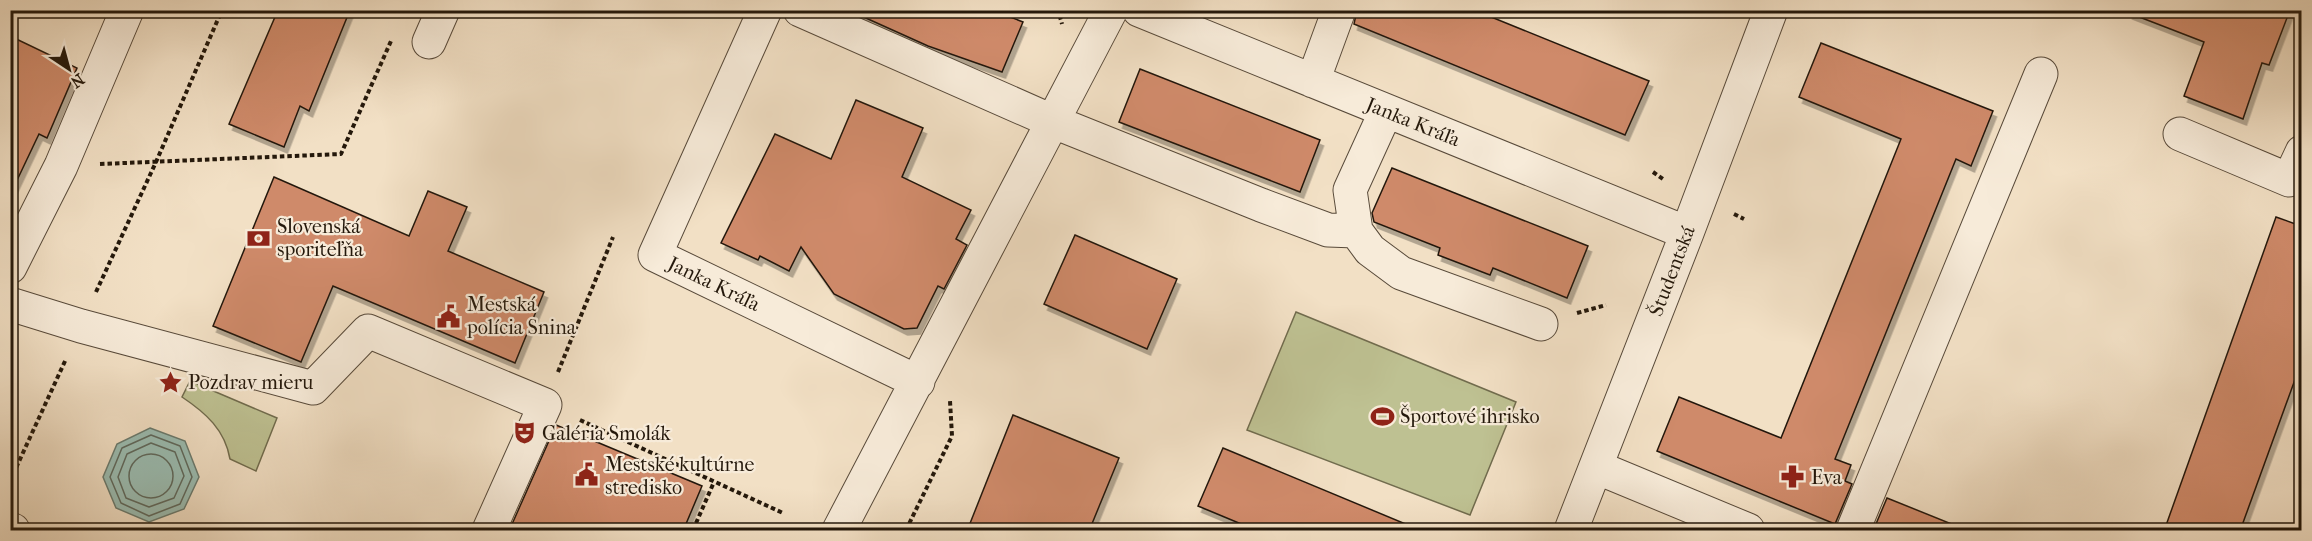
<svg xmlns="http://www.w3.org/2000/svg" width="2312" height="541" font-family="'IM FELL French Canon',serif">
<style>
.green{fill:#bec192;stroke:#716c4e;stroke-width:1.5}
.water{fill:#9bbdb2;stroke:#6b7b6f;stroke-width:1.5}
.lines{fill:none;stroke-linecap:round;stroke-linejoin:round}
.shore{stroke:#606a5e;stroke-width:1.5}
.building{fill:#cf8a6b;stroke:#24180b;stroke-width:1.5;filter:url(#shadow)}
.minor-casing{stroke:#584a3a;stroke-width:35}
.path{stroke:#24180b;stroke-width:4;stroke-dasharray:4.5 3;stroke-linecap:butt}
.minor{stroke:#f7ebd9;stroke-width:33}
.labels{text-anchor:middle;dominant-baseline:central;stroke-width:4.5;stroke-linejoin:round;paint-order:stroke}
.street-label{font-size:20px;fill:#24180b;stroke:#f7ebd9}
.poi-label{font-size:20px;fill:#24180b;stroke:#f7ebd9;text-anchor:start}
</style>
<defs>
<filter id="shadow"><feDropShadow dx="3.5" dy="6" stdDeviation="0" flood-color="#0004"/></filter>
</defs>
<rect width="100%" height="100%" fill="#f2e0c5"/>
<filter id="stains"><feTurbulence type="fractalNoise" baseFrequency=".00333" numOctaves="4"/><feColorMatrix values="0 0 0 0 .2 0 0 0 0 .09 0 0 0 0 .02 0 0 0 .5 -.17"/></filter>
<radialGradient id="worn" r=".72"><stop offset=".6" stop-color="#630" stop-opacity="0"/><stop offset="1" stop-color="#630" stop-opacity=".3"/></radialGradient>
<path class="green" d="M1296 312 1516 402 1470 515 1247 430Z
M190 381 277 418 256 471 230 459C225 430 206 413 182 397Z"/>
<path class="water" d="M150 428 185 441 199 477 184 509 149 522 116 508 103 477 117 444Z"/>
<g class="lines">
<path class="shore" d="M151 435 180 446 192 477 180 504 149 516 121 503 110 477 122 448Z
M151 443 175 452 184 476 174 498 149 507 126 498 118 477 127 454Z
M129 476a22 22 0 1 1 44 0a22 22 0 1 1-44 0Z"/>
</g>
<path class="building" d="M278 10H350L309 111 300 106 284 147 229 124Z
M848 10H992L1023 22 1002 72 928 46Z
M1357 10H1474L1649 81 1625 135 1354 24Z
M2130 10H2290L2269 65 2262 63 2243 119 2184 96 2204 42 2129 13Z
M10 36 77 68 47 138 39 134 10 195Z
M1821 43 1993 111 1971 166 1956 159 1835 459 1851 465 1845 481 1852 484 1835 524 1657 451 1679 397 1781 438 1901 139 1799 97Z
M1140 69 1320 140 1300 192 1119 122Z
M856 100 923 128 902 177 971 210 956 239 967 245 944 289 938 286 917 328 904 329 834 294 801 247 789 271 760 256 758 260 721 243 775 134 831 159Z
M1392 168 1588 246 1567 298 1493 268 1490 275 1438 255 1440 248 1374 222 1372 213Z
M274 177 409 236 428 191 467 207 448 251 544 292 515 363 333 286 301 362 213 326Z
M2276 217 2301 226V363L2240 531H2164Z
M1075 235 1177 279 1147 349 1044 304Z
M1013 415 1119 458 1089 531H967Z
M556 425 702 486 683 531H509Z
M1223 448 1420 530V531H1258L1198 506Z
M1887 498 1964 529V531H1873Z"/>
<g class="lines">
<defs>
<path id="minor" d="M765 10 655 255 918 382
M800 10 1054 122 1261 205 1328 230 1356 231 1370 250 1401 273 1541 324
M1139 10 1687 233
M429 42 443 10
M1313 81 1339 10
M2180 134 2289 180 2302 152
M1356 231 1350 190 1386 111
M10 267 61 166 127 10
M10 304 81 326 313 388 368 331 545 405 489 530
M1596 467 1748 530
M10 529 13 530
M839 530 1111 10
M1571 530 1687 233 1771 10
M1853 530 2041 74"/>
</defs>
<use href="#minor" class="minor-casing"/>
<path class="path" d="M1054 10 1060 17 1062 24
M100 164 341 154 391 41
M1653 172 1663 179
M1734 214 1744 219
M96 292 156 162 222 10
M1577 313 1606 305
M558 372 613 237
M580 420 783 513
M10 481 66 359
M693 530 714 482
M906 530 952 436 950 401"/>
<use href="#minor" class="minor"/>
</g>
<defs>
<symbol id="bank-bare" viewBox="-9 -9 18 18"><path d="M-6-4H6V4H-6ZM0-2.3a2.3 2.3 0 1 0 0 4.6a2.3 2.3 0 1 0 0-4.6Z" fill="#8f2418" stroke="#f7ebd9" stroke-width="2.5" paint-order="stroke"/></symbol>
<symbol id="civic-bare" viewBox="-9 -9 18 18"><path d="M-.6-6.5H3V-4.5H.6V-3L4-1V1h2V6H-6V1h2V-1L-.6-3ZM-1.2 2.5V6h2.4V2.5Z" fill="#8f2418" stroke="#f7ebd9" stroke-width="2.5" paint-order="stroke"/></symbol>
<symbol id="sight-bare" viewBox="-9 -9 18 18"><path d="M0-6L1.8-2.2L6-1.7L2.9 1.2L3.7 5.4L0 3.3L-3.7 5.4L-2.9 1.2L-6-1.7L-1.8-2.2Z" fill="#8f2418" stroke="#f7ebd9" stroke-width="2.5" paint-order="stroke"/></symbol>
<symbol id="stadium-bare" viewBox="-9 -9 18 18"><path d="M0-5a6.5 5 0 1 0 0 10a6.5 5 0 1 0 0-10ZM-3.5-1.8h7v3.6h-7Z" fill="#8f2418" stroke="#f7ebd9" stroke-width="2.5" paint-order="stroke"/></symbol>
<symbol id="theatre-bare" viewBox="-9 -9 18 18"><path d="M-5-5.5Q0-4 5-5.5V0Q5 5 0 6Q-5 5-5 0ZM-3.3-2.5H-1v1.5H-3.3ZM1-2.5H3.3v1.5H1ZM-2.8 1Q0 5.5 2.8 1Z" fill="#8f2418" stroke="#f7ebd9" stroke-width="2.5" paint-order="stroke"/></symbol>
<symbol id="pharmacy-bare" viewBox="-9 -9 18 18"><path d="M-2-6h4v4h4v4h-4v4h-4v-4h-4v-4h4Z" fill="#8f2418" stroke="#f7ebd9" stroke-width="2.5" paint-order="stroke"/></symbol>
</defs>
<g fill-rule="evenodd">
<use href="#bank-bare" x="242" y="222" width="33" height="33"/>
<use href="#civic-bare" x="432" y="300" width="33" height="33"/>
<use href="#sight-bare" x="154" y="366" width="33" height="33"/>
<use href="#stadium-bare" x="1366" y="400" width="33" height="33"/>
<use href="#theatre-bare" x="508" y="416" width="33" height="33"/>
<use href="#civic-bare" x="570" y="458" width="33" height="33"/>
<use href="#pharmacy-bare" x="1776" y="460" width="33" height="33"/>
</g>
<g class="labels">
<g class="street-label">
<text transform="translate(1413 122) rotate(22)">Janka Kráľa</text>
<text transform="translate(1672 271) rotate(-69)">Študentská</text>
<text transform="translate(714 284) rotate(26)">Janka Kráľa</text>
</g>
<g class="poi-label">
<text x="277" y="226">Slovenská<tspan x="277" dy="23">sporiteľňa</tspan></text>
<text x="467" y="304">Mestská<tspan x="467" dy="23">polícia Snina</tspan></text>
<text x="188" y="382">Pozdrav mieru</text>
<text x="1400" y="416">Športové ihrisko</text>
<text x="542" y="433">Galéria Smolák</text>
<text x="605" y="464">Mestské kultúrne<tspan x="605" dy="23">stredisko</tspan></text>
<text x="1811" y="477">Eva</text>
</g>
</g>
<rect width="2312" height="541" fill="none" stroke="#f2e0c5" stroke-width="36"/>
<rect x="12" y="12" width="2288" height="517" fill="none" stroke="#24180b" stroke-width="3"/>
<rect x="18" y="18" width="2276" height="505" fill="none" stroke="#24180b" stroke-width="1.5"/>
<g transform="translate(69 69) rotate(144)" stroke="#f7ebd9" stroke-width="4.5" paint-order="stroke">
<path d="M0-4.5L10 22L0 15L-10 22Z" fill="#24180b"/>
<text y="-9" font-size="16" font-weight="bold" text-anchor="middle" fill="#24180b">N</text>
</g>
<rect width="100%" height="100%" filter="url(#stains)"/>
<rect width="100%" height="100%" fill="url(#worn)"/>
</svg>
